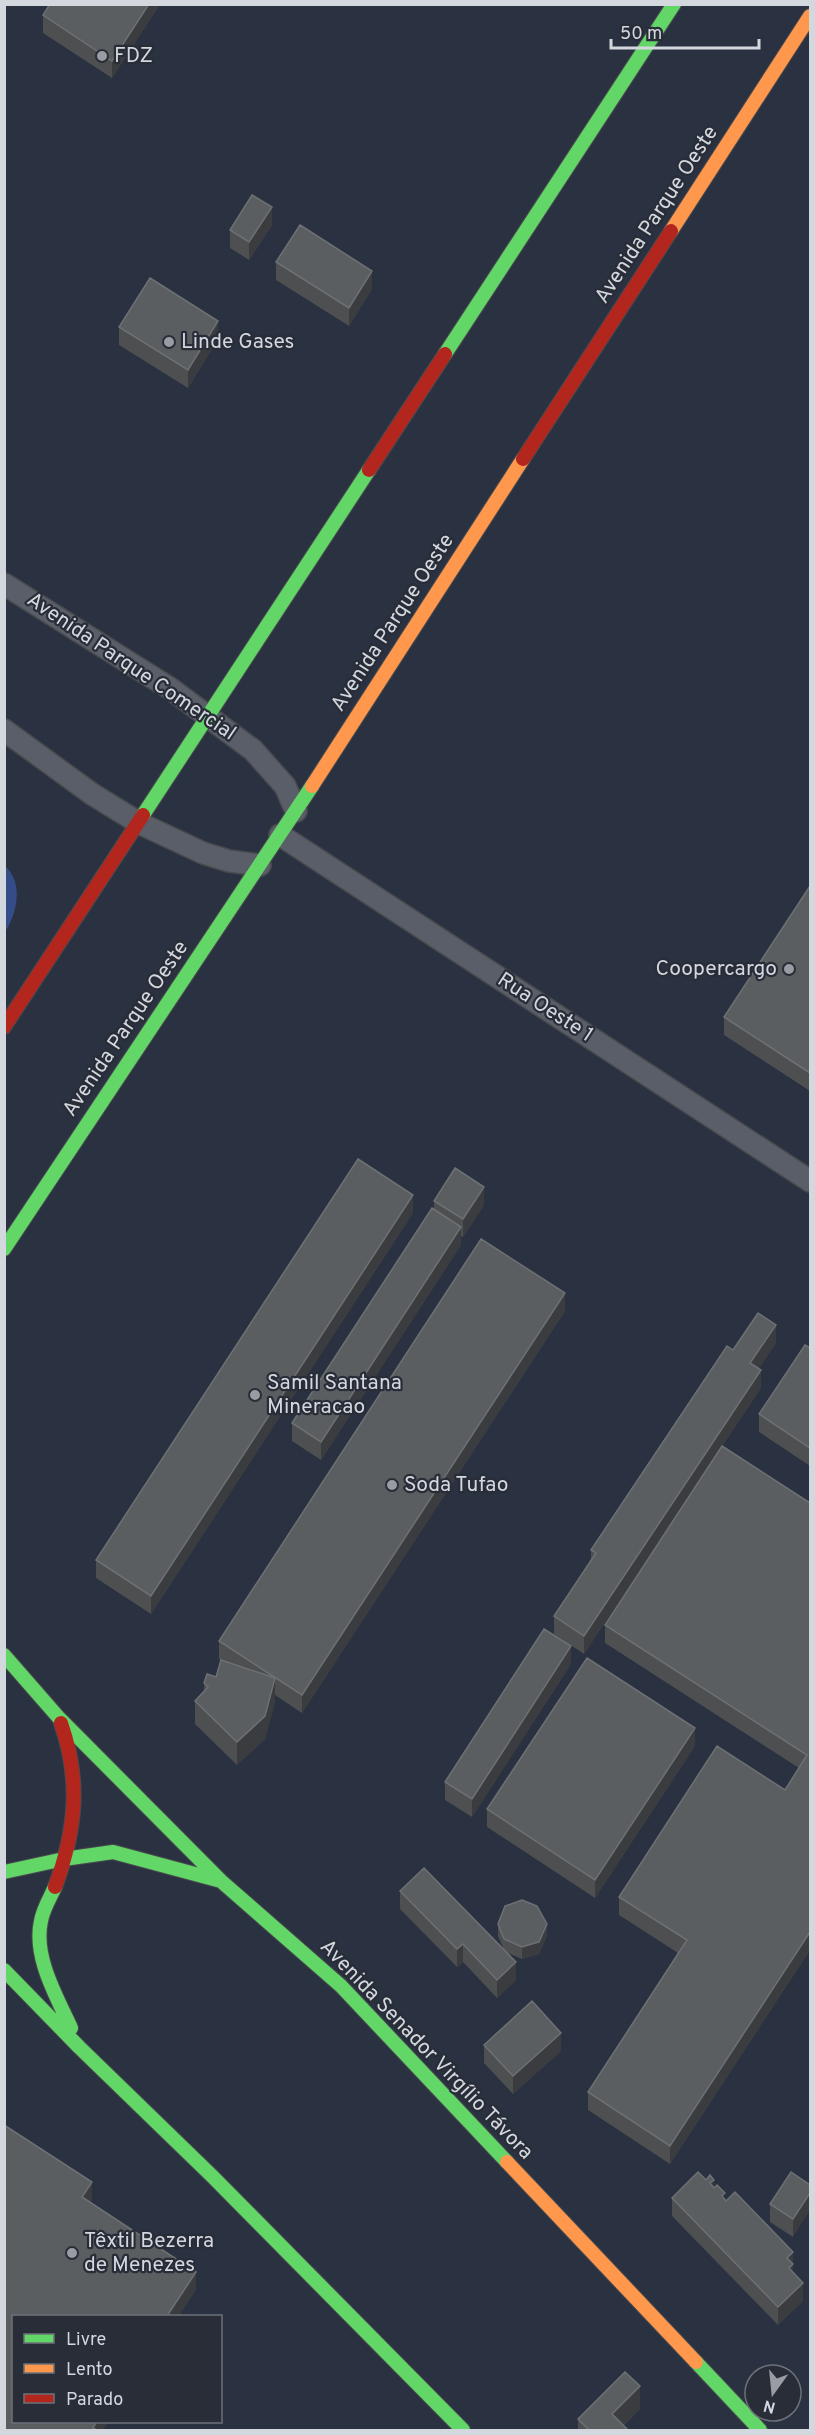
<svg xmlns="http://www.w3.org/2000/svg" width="815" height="2435" font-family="Overpass,sans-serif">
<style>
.built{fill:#2a3140;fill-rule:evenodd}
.forest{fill:#344d89}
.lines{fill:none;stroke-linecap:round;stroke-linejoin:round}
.street-casing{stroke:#484a4e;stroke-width:24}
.fast-casing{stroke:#484a4e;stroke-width:16}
.slow-casing{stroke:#484a4e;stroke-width:16}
.jam-casing{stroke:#484a4e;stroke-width:16}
.street{stroke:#5a5e69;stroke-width:21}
.fast{stroke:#63d668;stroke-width:14}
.slow{stroke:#ff974d;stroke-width:14}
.jam{stroke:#b3261e;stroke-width:14}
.wall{fill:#4d4f51}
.shaded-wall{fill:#3a3c3f}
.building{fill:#5b5e60;stroke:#6e7174;stroke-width:1.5}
.poi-dot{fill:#999ca2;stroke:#282d38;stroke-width:2}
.labels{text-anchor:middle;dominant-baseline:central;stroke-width:4.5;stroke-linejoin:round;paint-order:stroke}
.poi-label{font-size:21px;fill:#d3d7de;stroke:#282d38;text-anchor:start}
.street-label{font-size:21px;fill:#d3d7de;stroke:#282d38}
</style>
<rect width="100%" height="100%" fill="#2c2e34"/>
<path class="built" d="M5 5H810V2430H5ZM14 2316H220V2422H14ZM755 2375H791V2411H755Z"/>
<path class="forest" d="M5 866C24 883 17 913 5 932Z"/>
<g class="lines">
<defs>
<path id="street" d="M4 584 171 689 253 750 285 786 296 811
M4 730 92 794 139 823 203 853 229 861 260 865
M280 835 810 1181"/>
<path id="fast" d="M445 354 674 4
M143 815 369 470
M4 1249 312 786
M4 1655 59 1718 221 1881 341 1986 507 2162
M4 1872 64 1859 113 1852 221 1881
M55 1887C50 1898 43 1909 41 1921 33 1957 57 1997 71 2028
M4 1970 79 2047 213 2177 463 2430
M696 2362 760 2430"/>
<path id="slow" d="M671 231 810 16
M312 786 523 459
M507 2162 696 2362"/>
<path id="jam" d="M523 459 671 231
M369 470 445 354
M4 1027 143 815
M55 1887C76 1830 81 1781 61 1723"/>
</defs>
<use href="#street" class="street-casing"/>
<use href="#fast" class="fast-casing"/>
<use href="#slow" class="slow-casing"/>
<use href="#jam" class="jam-casing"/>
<use href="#street" class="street"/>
<use href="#fast" class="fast"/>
<use href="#slow" class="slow"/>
<use href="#jam" class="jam"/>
</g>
<path class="wall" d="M160 4 112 78 43 33V15Z
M272 225 249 260 230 248V230Z
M276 262 372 289 349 326 276 280Z
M119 327 218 339 188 388 119 345Z
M810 886V1091L724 1035V1017Z
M434 1201 484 1205 463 1237 461 1236V1245L321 1460 292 1441V1423L434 1209Z
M413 1213 151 1614 96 1578V1560Z
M565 1311 302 1713 275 1695V1701L265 1739 237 1765 195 1724V1701L204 1692V1683L216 1677 221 1661 219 1659V1641Z
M776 1343 759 1368 761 1388 722 1446 810 1503V1950L670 2164 588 2110V2092L678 1953 619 1915V1897L785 1790 799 1768 605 1643V1625L690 1494 584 1654 554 1634V1616L591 1560V1550L733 1350Z
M810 1348V1466L759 1432V1414Z
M571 1664 472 1817 445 1800V1782Z
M695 1746 595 1898 487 1827V1809Z
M400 1891 504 1950 498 1936V1924L547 1936 539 1954 522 1959 506 1952 516 1980 497 1998 463 1962 457 1967 400 1909Z
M484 2045 561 2051 513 2094 484 2063Z
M810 2185 793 2237 770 2222V2204Z
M714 2188 725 2199 793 2252V2272L803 2301 778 2325 672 2216V2198Z
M640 2409 623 2426 628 2430H578V2419Z"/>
<path class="shaded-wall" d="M149 4 160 5 112 78V61Z
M272 207V225L249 260V242Z
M372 271V289L349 326V308Z
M218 321V339L188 388V370Z
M484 1187V1205L463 1237V1219Z
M413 1195V1213L151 1614V1596Z
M461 1227V1245L321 1460V1442Z
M565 1293V1311L302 1713V1695Z
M776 1325V1343L750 1381V1363Z
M761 1370V1388L584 1654V1636Z
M571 1646V1664L472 1817V1799Z
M275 1678V1701L265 1739 237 1765V1742Z
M695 1728V1746L595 1898V1880Z
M547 1924V1936L539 1954 522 1959V1947Z
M810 1932V1950L670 2164V2146Z
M463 1944V1962L457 1967V1949Z
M516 1962V1980L497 1998V1980Z
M561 2033V2051L513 2094V2076Z
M714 2180V2197L710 2183Z
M92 2182V2200L82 2215V2197Z
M810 2193V2210L793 2237V2219Z
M793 2252V2282L787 2258Z
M196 2272V2290L179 2316H167Z
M803 2283V2301L778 2325V2307Z
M640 2386V2409L618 2430 612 2414Z
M97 2421H109L103 2430H93V2428Z"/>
<path class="building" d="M50 4H149L112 61 43 15Z
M252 195 272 207 249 242 230 230Z
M300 225 372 271 349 308 276 262Z
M150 278 218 321 188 370 119 327Z
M810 886V1073L724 1017Z
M358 1159 413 1195 151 1596 96 1560Z
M455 1168 484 1187 463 1219 434 1201Z
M432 1208 461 1227 321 1442 292 1423Z
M481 1239 565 1293 302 1695 219 1641Z
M758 1313 776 1325 750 1363 761 1370 584 1636 554 1616 596 1553 591 1550 727 1346 733 1350Z
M805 1345 810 1348V1448L759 1414Z
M722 1446 810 1503V1932L670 2146 588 2092 687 1940 619 1897 717 1746 785 1790 807 1755 605 1625Z
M544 1629 571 1646 472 1799 445 1782Z
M587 1658 695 1728 595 1880 487 1809Z
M221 1660 275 1678 265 1716 237 1742 195 1701 208 1687 204 1683 207 1674 216 1677Z
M424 1868 516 1962 497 1980 463 1944 457 1949 400 1891Z
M522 1900 537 1906 547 1924 539 1942 522 1947 504 1939 498 1924 505 1906Z
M532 2001 561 2033 513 2076 484 2045Z
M4 2125 92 2182 82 2197 196 2272 167 2316H14V2421H97L93 2428 97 2430H4Z
M698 2172 706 2180 710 2175 714 2180 710 2183 714 2188 717 2185 725 2193 722 2196 726 2201 735 2192 793 2252 787 2258 793 2264 789 2268 803 2283 778 2307 672 2198Z
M791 2172 810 2185V2193L793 2219 770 2204Z
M625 2372 640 2386 612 2414 628 2430H589L578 2419Z"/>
<g class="poi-dot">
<circle cx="102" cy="56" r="6"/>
<circle cx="169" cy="342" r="6"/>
<circle cx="789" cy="969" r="6"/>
<circle cx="255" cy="1395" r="6"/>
<circle cx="392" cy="1485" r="6"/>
<circle cx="72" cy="2253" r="6"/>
</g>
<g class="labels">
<g class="poi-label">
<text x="114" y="56">FDZ</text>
<text x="181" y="342">Linde Gases</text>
<text x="777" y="969" text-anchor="end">Coopercargo</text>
<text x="267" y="1383">Samil Santana<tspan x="267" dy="24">Mineracao</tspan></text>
<text x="404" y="1485">Soda Tufao</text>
<text x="84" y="2241">Têxtil Bezerra<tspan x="84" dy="24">de Menezes</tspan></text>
</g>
<g class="street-label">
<text transform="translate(657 215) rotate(-57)">Avenida Parque Oeste</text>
<text transform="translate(393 623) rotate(-57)">Avenida Parque Oeste</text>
<text transform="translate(131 667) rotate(34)">Avenida Parque Comercial</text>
<text transform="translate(545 1008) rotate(33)">Rua Oeste 1</text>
<text transform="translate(126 1029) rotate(-56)">Avenida Parque Oeste</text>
<text transform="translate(426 2050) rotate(46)">Avenida Senador Virgílio Távora</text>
</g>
</g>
<rect width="815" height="2435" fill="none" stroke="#d3d7de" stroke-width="12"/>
<rect x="12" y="2315" width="210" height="108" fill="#282d38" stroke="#6c717a" stroke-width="1.5"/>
<rect x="24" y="2334" width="30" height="9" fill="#63d668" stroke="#6c717a" stroke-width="1.5"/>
<text x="66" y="2345" font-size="18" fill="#d3d7de">Livre</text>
<rect x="24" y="2364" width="30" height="9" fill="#ff974d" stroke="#6c717a" stroke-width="1.5"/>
<text x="66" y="2375" font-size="18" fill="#d3d7de">Lento</text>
<rect x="24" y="2394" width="30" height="9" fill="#b3261e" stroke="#6c717a" stroke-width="1.5"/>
<text x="66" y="2405" font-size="18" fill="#d3d7de">Parado</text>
<g transform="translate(773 2393) rotate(195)"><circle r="28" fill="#282d38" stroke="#6c717a" stroke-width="1.5"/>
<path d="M0-4.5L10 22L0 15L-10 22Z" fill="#999ca2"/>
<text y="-9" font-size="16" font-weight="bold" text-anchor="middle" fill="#d3d7de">N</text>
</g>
<path d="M611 39v9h148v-9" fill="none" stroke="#d3d7de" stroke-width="3"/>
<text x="620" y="39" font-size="18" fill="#d3d7de" stroke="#282d38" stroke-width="4.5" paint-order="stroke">50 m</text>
</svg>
